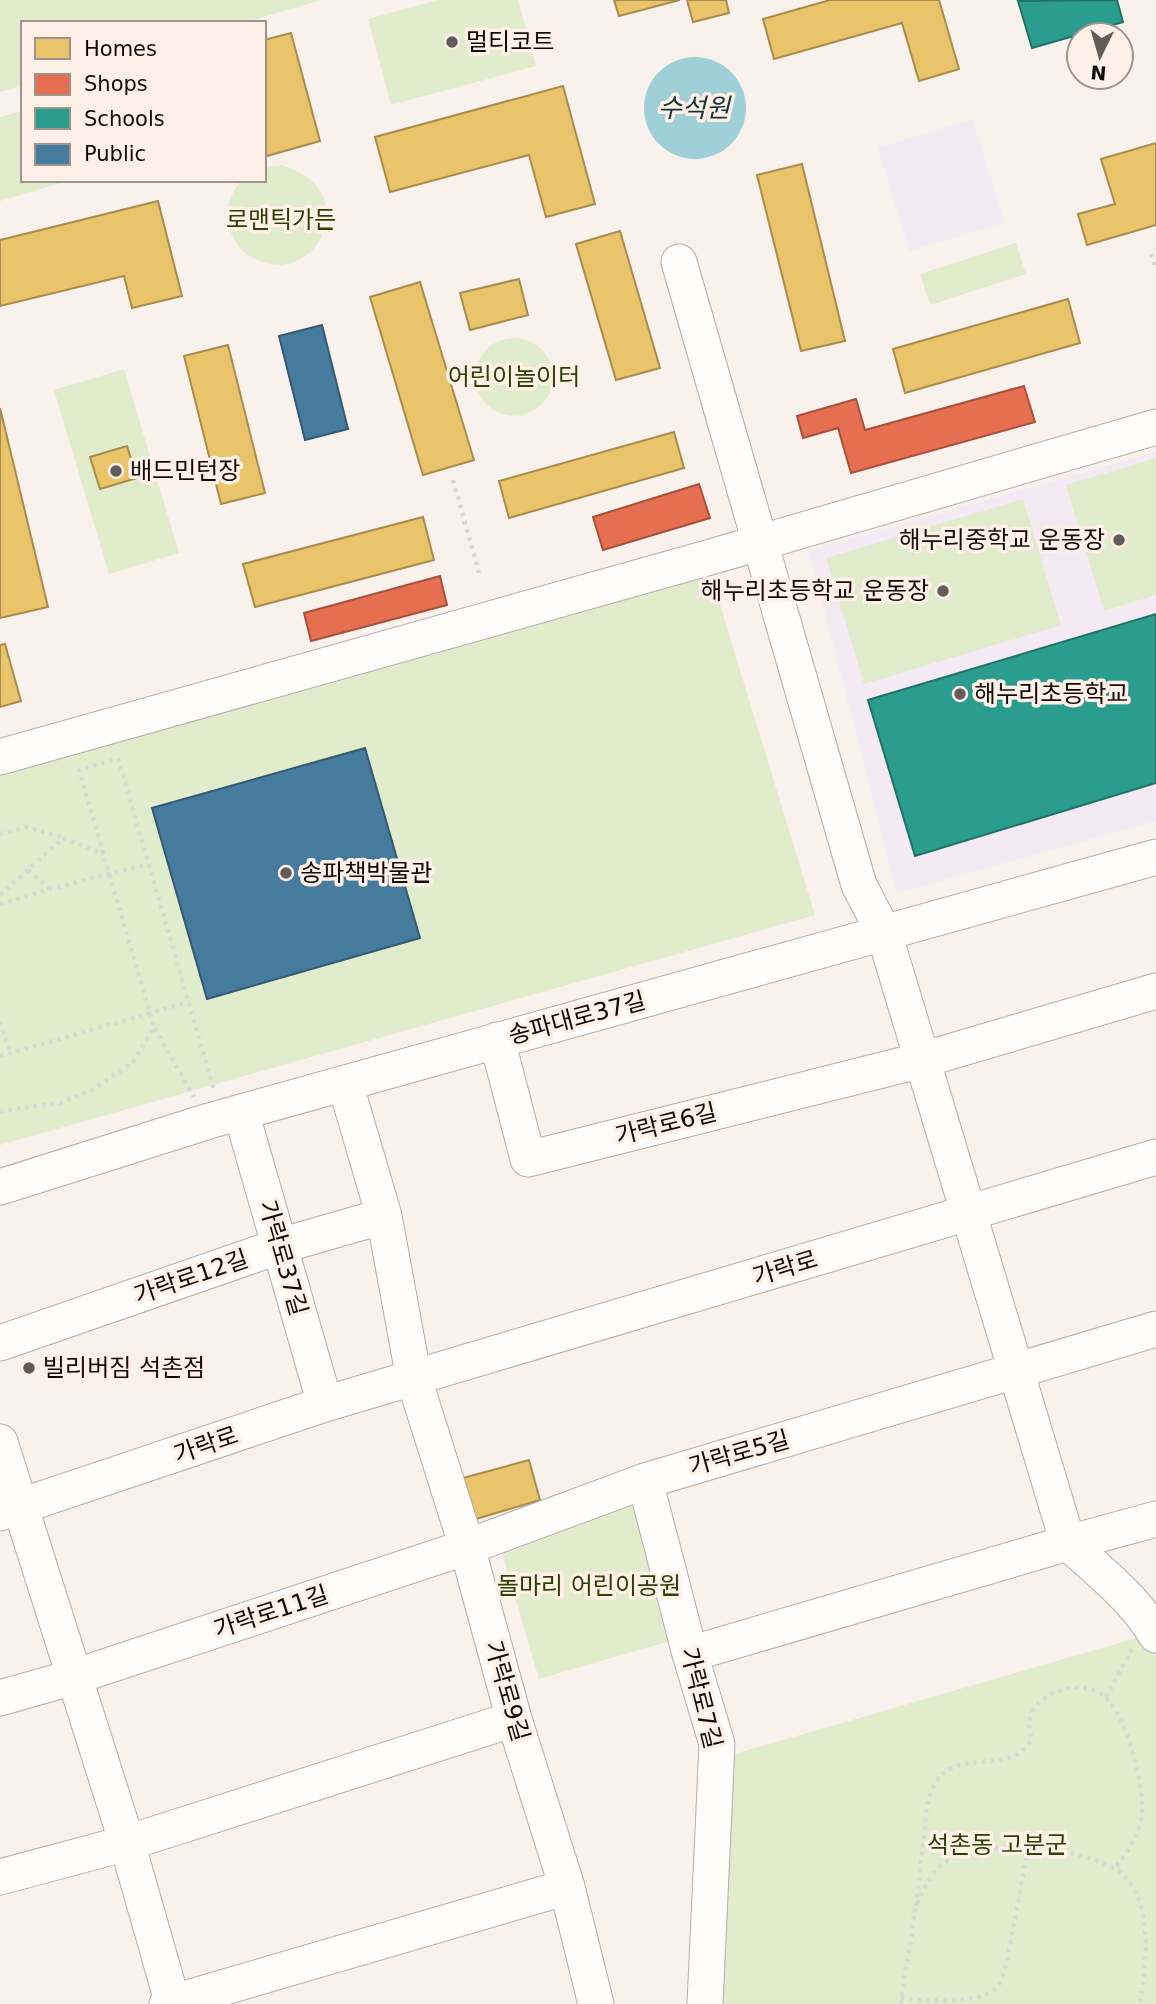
<svg xmlns="http://www.w3.org/2000/svg" width="1156" height="2004" font-family="'DejaVu Sans','Noto Sans KR',sans-serif">
<style>
.education{fill:#f3eaf4}
.green{fill:#e1eccd}
.water{fill:#a0d0d7}
.homes{fill:#e9c46a;stroke:#a88c4d;stroke-width:2}
.shops{fill:#e76f51;stroke:#a6513b;stroke-width:2}
.schools{fill:#2a9d8f;stroke:#227166;stroke-width:2}
.public{fill:#457b9d;stroke:#355970;stroke-width:2}
.lines{fill:none;stroke-linecap:round;stroke-linejoin:round}
.minor-casing{stroke:#b3adaa;stroke-width:37}
.path{stroke:#dad8d7;stroke-width:4.5;stroke-dasharray:3.5 5;stroke-linecap:butt}
.minor{stroke:#fefdfc;stroke-width:35}
.poi-dot{fill:#615c58;stroke:#fef0e7;stroke-width:2.5}
.labels{text-anchor:middle;dominant-baseline:central;stroke-width:7;stroke-linejoin:round;paint-order:stroke}
.poi-label{font-size:24px;fill:#0f0b08;stroke:#fef0e7;text-anchor:start}
.park-label{font-size:24px;fill:#2b4108;stroke:#fef0e7}
.street-label{font-size:24px;fill:#0f0b08;stroke:#fef0e7}
.water-label{font-size:26px;font-style:italic;fill:#11363b;stroke:#fef0e7}
</style>
<rect width="100%" height="100%" fill="#f9f1ec"/>
<path class="education" d="M972 119 1005 222 910 251 878 148Z
M1156 452V821L897 893 809 550Z"/>
<path class="green" d="M0 0H322L243 23H23V86L0 92Z
M438 0H518L536 66 391 105 368 19Z
M23 111V180H71L0 201V117Z
M282 165C367 190 316 292 253 258 243 253 236 245 232 235 223 215 228 197 241 180H264V167Z
M1016 243 1026 274 930 305 920 274Z
M475 377a39 39 0 1 1 78 0a39 39 0 1 1-78 0Z
M124 369 179 553 109 574 54 390Z
M1156 458V595L1104 611 1066 485Z
M1023 499 1061 625 864 684 826 558Z
M710 572 815 915 0 1145V747Z
M641 1493 680 1638 539 1679 497 1536Z
M1151 1634 1156 1644V2004H705L720 1758Z"/>
<path class="water" d="M644 108a51 51 0 1 1 102 0a51 51 0 1 1-102 0Z"/>
<path class="homes" d="M614 0H680L619 16Z
M687 0H726L729 13 693 22Z
M830 0H939L959 69 919 81 902 23 774 59 763 19Z
M291 33 320 141 267 156 264 147V40Z
M563 86 595 204 546 217 529 155 390 192 375 137Z
M1156 143V225L1087 245 1078 214 1115 204 1101 159Z
M802 164 845 341 801 351 757 175Z
M158 201 182 296 132 308 124 276 0 306V240Z
M620 231 660 368 616 380 576 244Z
M519 279 528 315 470 330 460 293Z
M420 282 474 460 423 475 370 297Z
M1068 299 1080 343 905 393 893 349Z
M228 345 265 493 221 504 184 356Z
M0 408 48 607 0 618Z
M674 432 684 468 509 518 499 481Z
M127 446 137 478 100 489 90 457Z
M423 517 434 560 255 607 243 564Z
M5 644 21 701 0 707V645Z
M529 1460 540 1500 476 1519 463 1478Z"/>
<path class="shops" d="M1024 386 1035 422 851 473 838 428 803 438 797 416 856 399 865 430Z
M699 484 710 518 603 550 593 517Z
M440 576 447 605 311 641 304 613Z"/>
<path class="schools" d="M1117 0 1123 22 1032 48 1018 1Z
M1156 614V783L915 856 868 700Z"/>
<path class="public" d="M322 325 348 429 305 440 279 336Z
M365 748 420 938 207 999 152 808Z"/>
<g class="lines">
<defs>
<path id="minor" d="M679 262 859 885 884 933 1068 1543C1099 1571 1134 1598 1156 1635
M0 757 707 558 1156 427
M497 1040 528 1159 922 1060 1156 991
M345 1083 384 1216 414 1379 467 1547 514 1719 567 1887 596 2004
M241 1112 325 1404
M0 1187 209 1121 1156 857
M0 1343 280 1246 384 1216
M0 1442 127 1843 173 2004
M645 1481 690 1654 717 1744 705 2004
M0 1513 325 1404 1156 1157
M690 1654 1068 1543 1156 1519
M0 1698 74 1677 467 1547 645 1481 1156 1329
M0 1877 127 1843 514 1719
M167 2004 567 1887"/>
</defs>
<use href="#minor" class="minor-casing"/>
<path class="path" d="M1151 254 1156 270
M453 480 479 573
M118 758 214 1090
M113 760 79 770 154 1027
M0 834 26 827 62 837
M50 889 28 870 63 838 103 854
M0 895 28 870
M0 904 50 889 148 864
M0 1022 10 1053
M0 1056 189 1002
M0 1111 60 1103 94 1089 133 1062 154 1027 194 1097
M1106 1697 1132 1649
M916 1906 927 1807C941 1735 1002 1783 1031 1741 1031 1732 1027 1724 1031 1715 1041 1689 1083 1679 1104 1696 1126 1713 1145 1788 1142 1816 1139 1836 1127 1852 1115 1868
M901 1998C924 2001 976 2004 994 1990 1001 1984 1003 1974 1006 1965L1028 1849
M901 2004C903 1983 907 1962 911 1941 913 1929 913 1915 917 1904 922 1892 929 1878 938 1868 969 1834 1101 1845 1128 1880 1153 1914 1146 1965 1140 2004"/>
<use href="#minor" class="minor"/>
</g>
<g class="poi-dot">
<circle cx="452" cy="42" r="7"/>
<circle cx="116" cy="471" r="7"/>
<circle cx="1119" cy="540" r="7"/>
<circle cx="943" cy="591" r="7"/>
<circle cx="960" cy="694" r="7"/>
<circle cx="286" cy="873" r="7"/>
<circle cx="29" cy="1368" r="7"/>
</g>
<g class="labels">
<g class="poi-label">
<text x="466" y="42">멀티코트</text>
<text x="130" y="471">배드민턴장</text>
<text x="1105" y="540" text-anchor="end">해누리중학교 운동장</text>
<text x="929" y="591" text-anchor="end">해누리초등학교 운동장</text>
<text x="974" y="694">해누리초등학교</text>
<text x="300" y="873">송파책박물관</text>
<text x="43" y="1368">빌리버짐 석촌점</text>
</g>
<g class="park-label">
<text x="281" y="220">로맨틱가든</text>
<text x="514" y="377">어린이놀이터</text>
<text x="589" y="1586">돌마리 어린이공원</text>
<text x="997" y="1845">석촌동 고분군</text>
</g>
<g class="street-label">
<text transform="translate(577 1018) rotate(-15)">송파대로37길</text>
<text transform="translate(666 1124) rotate(-14)">가락로6길</text>
<text transform="translate(283 1258) rotate(74)">가락로37길</text>
<text transform="translate(785 1268) rotate(-17)">가락로</text>
<text transform="translate(191 1277) rotate(-19)">가락로12길</text>
<text transform="translate(206 1445) rotate(-19)">가락로</text>
<text transform="translate(739 1453) rotate(-16)">가락로5길</text>
<text transform="translate(271 1612) rotate(-18)">가락로11길</text>
<text transform="translate(507 1691) rotate(74)">가락로9길</text>
<text transform="translate(701 1698) rotate(76)">가락로7길</text>
</g>
<g class="water-label">
<text x="694" y="108">수석원</text>
</g>
</g>
<rect x="21" y="21" width="245" height="161" fill="#fef0e7" stroke="#9e948e" stroke-width="2"/>
<rect x="35" y="38" width="35" height="21" fill="#e9c46a" stroke="#9e948e" stroke-width="2"/>
<text x="84" y="56" font-size="21" fill="#0f0b08">Homes</text>
<rect x="35" y="74" width="35" height="21" fill="#e76f51" stroke="#9e948e" stroke-width="2"/>
<text x="84" y="91" font-size="21" fill="#0f0b08">Shops</text>
<rect x="35" y="108" width="35" height="21" fill="#2a9d8f" stroke="#9e948e" stroke-width="2"/>
<text x="84" y="126" font-size="21" fill="#0f0b08">Schools</text>
<rect x="35" y="144" width="35" height="21" fill="#457b9d" stroke="#9e948e" stroke-width="2"/>
<text x="84" y="161" font-size="21" fill="#0f0b08">Public</text>
<g transform="translate(1100 56) rotate(185)"><circle r="33" fill="#fef0e7" stroke="#9e948e" stroke-width="2"/>
<path d="M0-5L12 26L0 18L-12 26Z" fill="#615c58"/>
<text y="-10" font-size="19" font-weight="bold" text-anchor="middle" fill="#0f0b08">N</text>
</g>
</svg>
